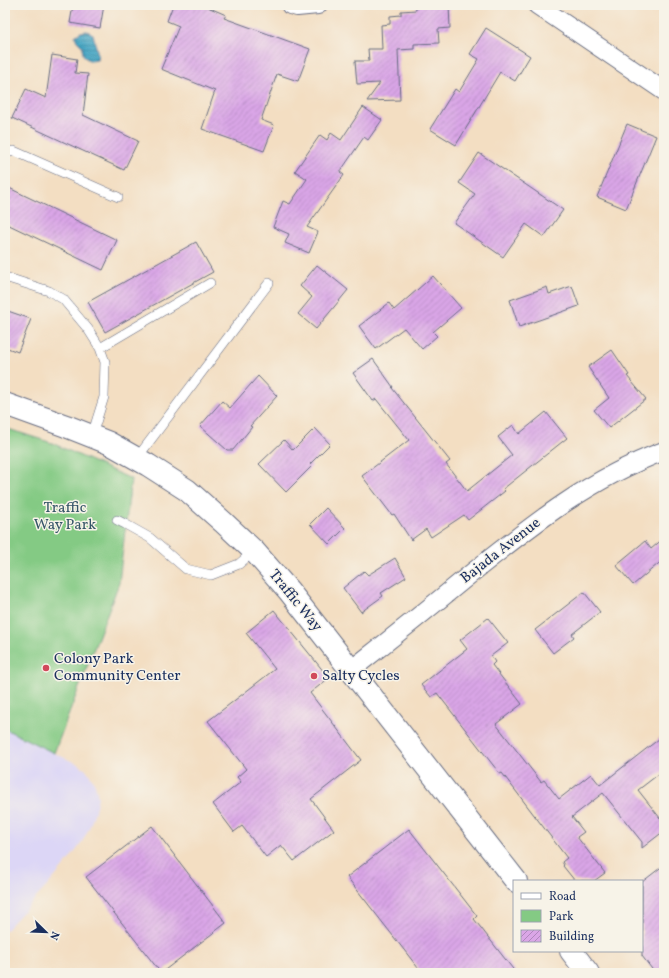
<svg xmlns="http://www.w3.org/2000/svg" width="669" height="978" font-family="Vollkorn,serif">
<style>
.built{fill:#dcd6f6}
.green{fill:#84ca84;stroke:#507c71}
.water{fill:url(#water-rules);stroke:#306a91}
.building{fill:url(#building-hatch)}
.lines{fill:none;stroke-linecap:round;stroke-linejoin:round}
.service-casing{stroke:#676c81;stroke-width:10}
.minor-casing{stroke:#676c81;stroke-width:20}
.tertiary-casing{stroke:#676c81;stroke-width:24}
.service{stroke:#fff;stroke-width:9}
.minor{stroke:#fff;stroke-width:18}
.tertiary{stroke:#fff;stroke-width:22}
.poi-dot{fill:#d1495b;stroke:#f7f3e8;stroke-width:1.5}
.labels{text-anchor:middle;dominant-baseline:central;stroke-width:3;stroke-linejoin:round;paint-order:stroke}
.park-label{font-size:15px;fill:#355668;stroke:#f7f3e8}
.street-label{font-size:15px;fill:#1b2f5e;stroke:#f7f3e8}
.poi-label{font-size:15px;fill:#1b2f5e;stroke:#f7f3e8;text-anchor:start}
</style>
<defs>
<pattern id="water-rules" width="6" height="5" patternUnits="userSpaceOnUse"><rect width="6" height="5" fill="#44a6c4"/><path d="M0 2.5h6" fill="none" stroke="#3888a2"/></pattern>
<pattern id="building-hatch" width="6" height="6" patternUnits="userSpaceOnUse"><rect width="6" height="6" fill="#daa6e7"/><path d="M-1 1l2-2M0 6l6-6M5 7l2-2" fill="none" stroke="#b088be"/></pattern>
</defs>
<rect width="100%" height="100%" fill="#f7f3e8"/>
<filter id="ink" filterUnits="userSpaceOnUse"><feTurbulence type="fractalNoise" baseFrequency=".025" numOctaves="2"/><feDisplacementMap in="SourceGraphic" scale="8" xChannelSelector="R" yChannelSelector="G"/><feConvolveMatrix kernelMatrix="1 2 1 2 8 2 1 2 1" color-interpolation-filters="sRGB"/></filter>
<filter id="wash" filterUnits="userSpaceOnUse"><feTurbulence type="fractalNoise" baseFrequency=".012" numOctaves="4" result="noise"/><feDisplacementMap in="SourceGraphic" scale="16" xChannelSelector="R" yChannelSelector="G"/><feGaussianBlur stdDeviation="0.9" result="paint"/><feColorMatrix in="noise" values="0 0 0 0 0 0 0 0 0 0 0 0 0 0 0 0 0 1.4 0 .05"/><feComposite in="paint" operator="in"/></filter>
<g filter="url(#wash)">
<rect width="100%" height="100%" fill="#f3dec2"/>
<path class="built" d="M5 428 52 443 131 479 119 583 54 753 80 765 89 773 95 784 98 797 95 811 90 826 81 844 69 860 48 885 5 931Z"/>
<path class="green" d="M5 428 52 443 131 479 119 583 54 753 5 729Z"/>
<path class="water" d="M87 31 93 34 98 55 97 60 91 61C83 57 82 55 83 47L77 41 75 36 81 32Z"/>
<g id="blocks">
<path class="building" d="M73 5H104L100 28 70 23Z
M173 5H203L226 15 224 18 310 49 298 81 277 74 261 120 274 125 264 151 202 129 215 91 161 69 179 26 167 21Z
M416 5H449L450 28 438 29 439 43 414 44V49L398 50 400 100 367 101 380 83 357 84 355 61H369L368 49H382L381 25 390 24V16L401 15V11L416 10Z
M486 28 530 56 515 81 500 72 456 145 430 129 455 89 459 92 479 59 470 54Z
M52 55 77 59 75 73 88 74 83 115 138 141 124 170 12 118 26 89 46 98Z
M363 107 382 120 368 140 364 137 340 172 344 175 307 227 318 232 309 253 285 243 289 234 273 227 283 201 290 204 307 179 295 171 320 135 327 140 331 133 341 140Z
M627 124 656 136 626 209 597 197Z
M479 153 563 210 544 237 526 224 503 257 454 223 475 194 459 183Z
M5 186 117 240 103 270 5 223Z
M196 242 213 272 105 332 88 302Z
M317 265 348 290 316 329 298 314 312 297 300 286Z
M433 276 461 308 433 332 437 336 422 349 404 328 376 349 359 326 389 303 394 310Z
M572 286 579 306 519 327 510 300 547 287 549 294Z
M5 310 31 319 18 352 5 347Z
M612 350 629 375 627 376 646 399 609 428 594 410 609 398 588 367Z
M373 359 393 387 392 388 450 461 446 464 467 491 512 455 498 437 513 425 519 434 546 412 567 438 503 489 505 491 468 520 464 515 431 537 426 529 411 540 394 514 392 515 362 476 409 440 376 399 373 401 353 373Z
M258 376 277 396 250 426 252 427 233 450H227L200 426 222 401 230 408Z
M315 428 330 444 310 464 312 466 286 492 259 464 284 440 293 450Z
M326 508 345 528 329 544 310 524Z
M664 538V559L633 585 616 565 645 541 651 549Z
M395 558 406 577 381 593 383 596 361 612 343 588 364 571 368 575Z
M584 592 600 612 572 634 574 637 553 653 535 630Z
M274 610 329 678 310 693 361 760 311 799 334 830 294 861 281 845 266 857 242 826 234 832 213 804 241 782 237 777 246 769 208 721 275 669 246 633Z
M488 618 508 643 491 656 495 662 492 665 522 704 496 724 541 782 544 780 559 799 591 774 600 785 664 735V770L638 790 664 823V831L642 848V842L603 793 572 817 584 832 577 837 605 873 594 881H575L563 866 564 865 562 862 567 858 502 773 500 774 437 693 431 697 421 685 467 649 460 640Z
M152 826 226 923 161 973 86 877Z
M409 829 477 916 474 919 516 973H422L347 877Z
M664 865V973H655L642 956V882Z"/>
</g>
</g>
<g filter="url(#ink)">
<use href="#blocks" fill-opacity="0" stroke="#676c81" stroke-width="1"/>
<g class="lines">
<defs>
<path id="service" d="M5 153 14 151 118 197
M5 277 49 291 63 299 88 329 100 348 105 362 104 397 92 435
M100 348 210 283
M137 458 269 283
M117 520 125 524 150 538 186 569 211 575 239 564 254 551"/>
<path id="minor" d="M290 5 297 7 318 5
M537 5 664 91
M351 670C392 638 433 605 473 572 533 524 591 478 664 451"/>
<path id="tertiary" d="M5 404 66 426 109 443 148 465 187 490 223 522 254 551 289 591 516 881
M571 951 588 973"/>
</defs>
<use href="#service" class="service-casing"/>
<use href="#minor" class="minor-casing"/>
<use href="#tertiary" class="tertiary-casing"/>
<use href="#service" class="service"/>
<use href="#minor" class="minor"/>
<use href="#tertiary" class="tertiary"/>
</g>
</g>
<g class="poi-dot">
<circle cx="46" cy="668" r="4"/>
<circle cx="314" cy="676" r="4"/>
</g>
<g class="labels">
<g class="park-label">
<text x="65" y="508">Traffic<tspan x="65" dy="17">Way Park</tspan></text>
</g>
<g class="street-label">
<text transform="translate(501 551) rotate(-38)">Bajada Avenue</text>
<text transform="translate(295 601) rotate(51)">Traffic Way</text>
</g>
<g class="poi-label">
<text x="54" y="659">Colony Park<tspan x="54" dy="17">Community Center</tspan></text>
<text x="322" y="676">Salty Cycles</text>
</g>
</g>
<rect width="669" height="978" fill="none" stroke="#f7f3e8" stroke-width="20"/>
<rect x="513" y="880" width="130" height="72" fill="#f7f3e8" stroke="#9fa5b1"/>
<rect x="521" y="893" width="20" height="6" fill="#ffffff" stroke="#9fa5b1"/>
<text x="549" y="900" font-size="12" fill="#1b2f5e">Road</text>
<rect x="521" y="910" width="20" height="12" fill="#84ca84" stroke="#9fa5b1"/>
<text x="549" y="920" font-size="12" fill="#1b2f5e">Park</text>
<rect x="521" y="930" width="20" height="12" fill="url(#building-hatch)" stroke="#9fa5b1"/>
<text x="549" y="940" font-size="12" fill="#1b2f5e">Building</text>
<g transform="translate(46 932) rotate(113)" stroke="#f7f3e8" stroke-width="3" paint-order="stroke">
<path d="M0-3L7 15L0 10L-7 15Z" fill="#1b2f5e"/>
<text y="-6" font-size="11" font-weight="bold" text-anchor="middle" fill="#1b2f5e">N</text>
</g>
</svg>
